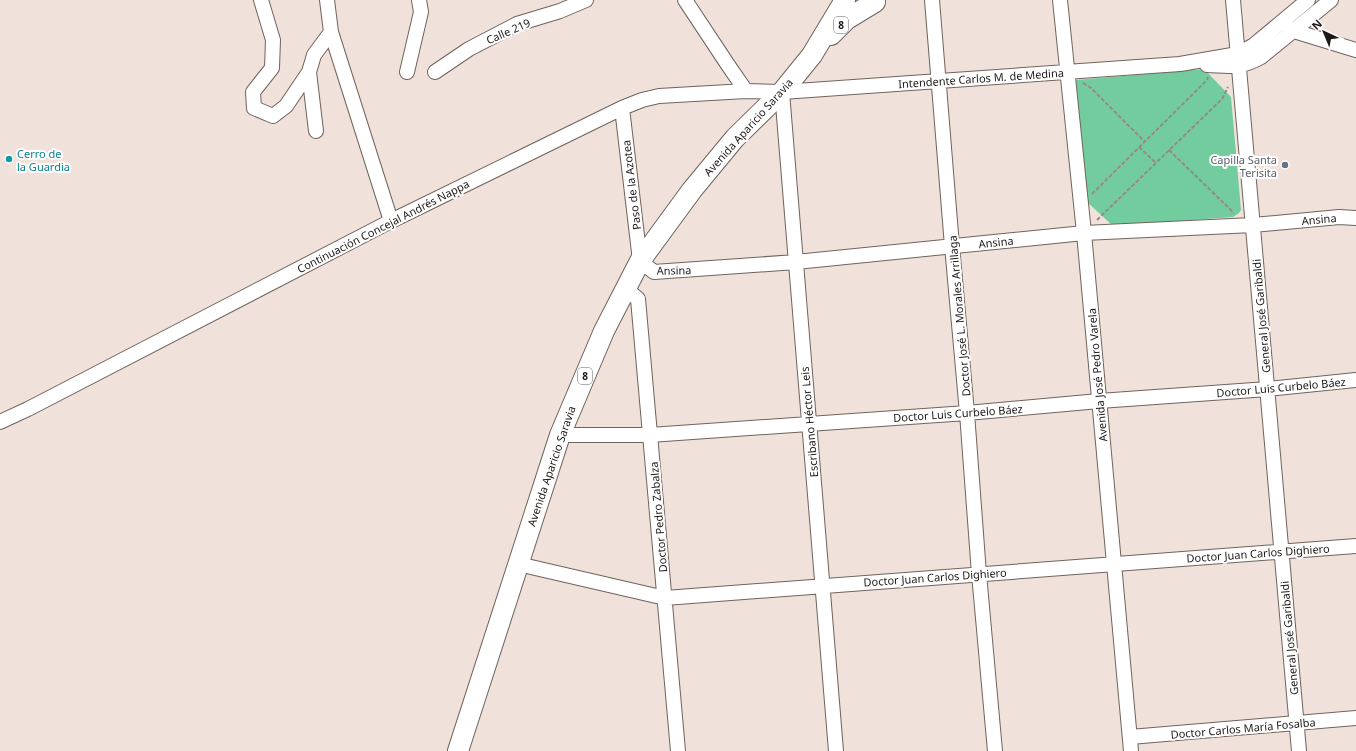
<svg xmlns="http://www.w3.org/2000/svg" width="1356" height="751" font-family="'Noto Sans',sans-serif">
<style>
.green{fill:#72cc9e}
.lines{fill:none;stroke-linecap:round;stroke-linejoin:round}
.minor-casing{stroke:#6f635d;stroke-width:16}
.highway-casing{stroke:#6f635d;stroke-width:22}
.path{stroke:#958b86;stroke-width:2;stroke-dasharray:4 2;stroke-linecap:butt}
.minor{stroke:#fff;stroke-width:14}
.highway{stroke:#fff;stroke-width:20}
.culture-dot{fill:#0f9aa8;stroke:#fff;stroke-width:1.5}
.worship-dot{fill:#6b7280;stroke:#fff;stroke-width:1.5}
.labels{text-anchor:middle;dominant-baseline:central;stroke-width:4;stroke-linejoin:round;paint-order:stroke}
.shield{fill:#fff;stroke:#615d5c;stroke-width:1}
.shield-label{font-size:10px;font-weight:bold;fill:#1d1816}
.street-label{font-size:11px;fill:#1d1816;stroke:#fff}
.culture-label{font-size:11px;fill:#0d838f;stroke:#fff;text-anchor:start}
.worship-label{font-size:11px;fill:#5b616d;stroke:#fff;text-anchor:end}
</style>
<rect width="100%" height="100%" fill="#f0e2db"/>
<path class="green" d="M1204 69 1231 97 1241 210 1239 213 1233 217 1113 226 1086 201 1076 80Z"/>
<g class="lines">
<defs>
<path id="minor" d="M261 0 273 40 272 68 253 92 254 108 273 116 286 106 309 72
M327 0 331 32 391 221
M685 0 728 65 746 91
M932 0 952 246 967 413 979 574 995 751
M1060 0 1084 233 1131 751
M1233 0 1299 751
M1288 27 1294 31 1356 50
M1207 65C1231 66 1239 69 1261 57L1331 0
M407 72 421 12 419 0
M435 72 469 49 517 24 560 11 586 0
M782 92 836 751
M622 108 640 261 654 272 796 262 1084 233 1253 225 1339 217 1356 218
M316 131 309 72 314 55 331 32
M626 289 638 299 678 751
M0 422 28 409 391 221 622 108 642 100 659 96 746 91 782 92 1180 64 1238 54 1254 45 1308 0
M560 435H650L967 413 1099 401 1268 389 1356 380
M518 564 665 598 1356 546
M1130 737 1356 718"/>
<path id="highway" d="M831 35 847 19 875 2
M458 751 560 435 604 331 640 261 692 190 735 138 782 92 812 55 845 0"/>
</defs>
<use href="#minor" class="minor-casing"/>
<use href="#highway" class="highway-casing"/>
<path class="path" d="M1083 83 1091 88 1145 142
M1139 147 1156 163
M1169 150 1234 213
M1092 194 1207 80 1208 77
M1097 220 1222 99 1228 87"/>
<use href="#minor" class="minor"/>
<use href="#highway" class="highway"/>
</g>
<circle class="culture-dot" cx="9" cy="159" r="4"/>
<circle class="worship-dot" cx="1285" cy="165" r="4"/>
<g class="labels">
<g class="shield">
<rect x="834" y="17" width="14" height="16" rx="3"/>
<rect x="578" y="368" width="14" height="16" rx="3"/>
</g>
<g class="shield-label">
<text x="841" y="25">8</text>
<text x="585" y="376">8</text>
</g>
<g class="street-label">
<text transform="translate(508 31) rotate(-24)">Calle 219</text>
<text transform="translate(981 78) rotate(-4)">Intendente Carlos M. de Medina</text>
<text transform="translate(748 127) rotate(-48)">Avenida Aparicio Saravia</text>
<text transform="translate(631 185) rotate(-97)">Paso de la Azotea</text>
<text transform="translate(1319 219) rotate(-5)">Ansina</text>
<text transform="translate(383 226) rotate(-27)">Continuación Concejal Andrés Nappa</text>
<text transform="translate(996 242) rotate(-6)">Ansina</text>
<text transform="translate(674 270) rotate(-1)">Ansina</text>
<text transform="translate(959 316) rotate(-95)">Doctor José L. Morales Arrillaga</text>
<text transform="translate(1261 316) rotate(-95)">General José Garibaldi</text>
<text transform="translate(1097 375) rotate(-95)">Avenida José Pedro Varela</text>
<text transform="translate(1281 387) rotate(-5)">Doctor Luis Curbelo Báez</text>
<text transform="translate(958 413) rotate(-4)">Doctor Luis Curbelo Báez</text>
<text transform="translate(809 422) rotate(-95)">Escribano Héctor Leis</text>
<text transform="translate(551 466) rotate(-71)">Avenida Aparicio Saravia</text>
<text transform="translate(658 517) rotate(-95)">Doctor Pedro Zabalza</text>
<text transform="translate(1258 553) rotate(-4)">Doctor Juan Carlos Dighiero</text>
<text transform="translate(935 577) rotate(-4)">Doctor Juan Carlos Dighiero</text>
<text transform="translate(1289 638) rotate(-95)">General José Garibaldi</text>
<text transform="translate(1243 728) rotate(-5)">Doctor Carlos María Fosalba</text>
</g>
<g class="culture-label">
<text x="17" y="153">Cerro de<tspan x="17" dy="13">la Guardia</tspan></text>
</g>
<g class="worship-label">
<text x="1277" y="159">Capilla Santa<tspan x="1277" dy="13">Terisita</tspan></text>
</g>
</g>
<g transform="translate(1324 32) rotate(316)" stroke="#ffffff" stroke-width="3" paint-order="stroke">
<path d="M0-3L7 15L0 10L-7 15Z" fill="#1d1816"/>
<text y="-6" font-size="11" font-weight="bold" text-anchor="middle" fill="#1d1816">N</text>
</g>
</svg>
